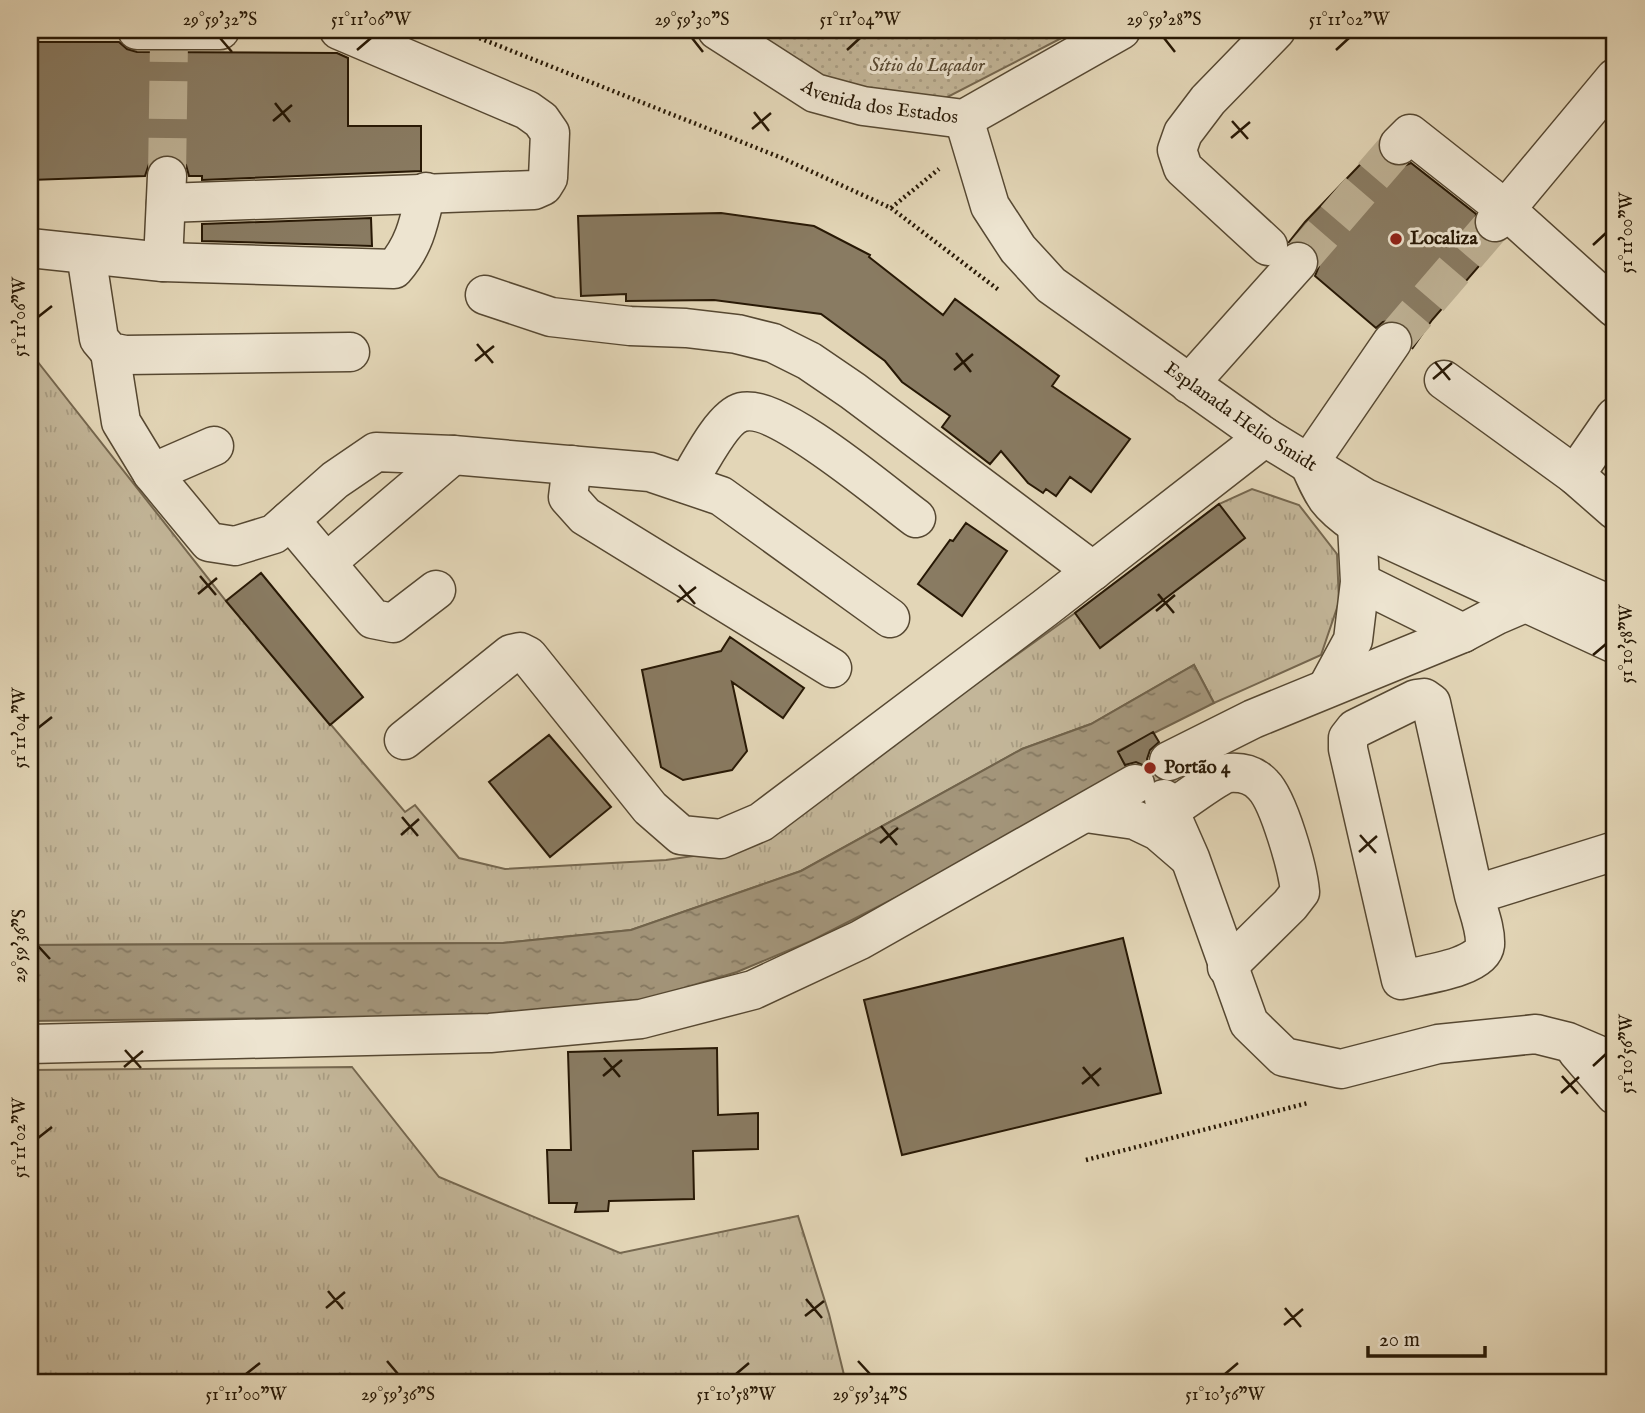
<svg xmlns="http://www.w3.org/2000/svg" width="1645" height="1413" font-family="'IM FELL English',serif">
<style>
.grass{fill:url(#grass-tufts);stroke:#75674f;stroke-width:2}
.park{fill:url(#park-dots);stroke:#75674f;stroke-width:2}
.water{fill:url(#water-ripples);stroke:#71634b;stroke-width:2}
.building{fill:#897b62;stroke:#271805;stroke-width:2}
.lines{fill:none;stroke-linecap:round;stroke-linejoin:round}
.minor-tunnel{stroke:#bdb093;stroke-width:38;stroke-dasharray:38 19;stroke-linecap:butt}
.minor-casing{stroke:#564832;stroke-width:41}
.path{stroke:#271805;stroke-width:4.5;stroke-dasharray:2 3.5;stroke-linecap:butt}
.minor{stroke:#ede4d0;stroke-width:38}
.ticks{fill:none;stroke:#271805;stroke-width:2.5}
.poi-dot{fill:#8f2418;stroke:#ede4d0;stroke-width:2.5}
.labels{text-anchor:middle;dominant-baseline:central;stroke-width:6;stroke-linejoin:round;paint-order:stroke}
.park-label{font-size:19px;font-style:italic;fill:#564731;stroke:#ede4d0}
.street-label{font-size:19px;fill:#271805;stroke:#ede4d0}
.poi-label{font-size:19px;font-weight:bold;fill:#271805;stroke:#ede4d0;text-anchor:start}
.neatline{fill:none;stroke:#271805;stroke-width:2.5}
.ticks-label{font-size:18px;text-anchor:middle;fill:#271805}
</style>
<defs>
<pattern id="grass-tufts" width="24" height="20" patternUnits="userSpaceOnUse" patternTransform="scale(1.75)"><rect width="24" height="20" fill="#c3b699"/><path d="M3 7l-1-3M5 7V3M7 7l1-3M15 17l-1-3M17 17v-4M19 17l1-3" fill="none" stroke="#a89c82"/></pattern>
<pattern id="park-dots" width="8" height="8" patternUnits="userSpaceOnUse" patternTransform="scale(1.75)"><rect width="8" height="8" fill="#c3b699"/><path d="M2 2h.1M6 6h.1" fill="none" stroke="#a89c82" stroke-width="1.8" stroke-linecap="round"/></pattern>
<pattern id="water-ripples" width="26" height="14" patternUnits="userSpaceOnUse" patternTransform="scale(1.75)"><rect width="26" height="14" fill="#a3957a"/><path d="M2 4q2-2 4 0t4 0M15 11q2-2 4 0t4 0" fill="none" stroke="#857962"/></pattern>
</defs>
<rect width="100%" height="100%" fill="#e3d6b7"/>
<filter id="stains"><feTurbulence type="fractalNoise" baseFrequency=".00286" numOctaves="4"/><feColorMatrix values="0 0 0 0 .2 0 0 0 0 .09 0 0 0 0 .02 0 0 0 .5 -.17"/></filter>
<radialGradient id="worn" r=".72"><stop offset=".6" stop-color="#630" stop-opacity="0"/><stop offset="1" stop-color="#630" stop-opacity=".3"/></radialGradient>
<path class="grass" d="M30 352 226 601 405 812 415 805 459 858 505 869 666 860 747 848 1075 613 1219 504 1252 489 1299 505 1337 554 1339 602 1321 655 1214 703 1194 665 1091 724 1022 749 801 871 631 930 503 943 30 945Z
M352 1067 439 1177 620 1253 798 1216 829 1314 846 1383H30V1070Z"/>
<path class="park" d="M748 30H1077L934 104 860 94 790 64Z"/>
<path class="water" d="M1194 665 1214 703 1118 751 1131 777 811 941 737 972 634 1003 535 1018 357 1017 30 1021V945L503 943 631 930 801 871 1022 749 1091 724Z"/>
<path class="building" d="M30 42H119L127 49 137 52 337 53 348 58V126H421V171L202 180V176H189L186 165 179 158 167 154 158 156 149 164 145 176 30 180Z
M1378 146V151L1384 161 1394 166H1404L1411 163 1476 214 1474 229 1481 238 1491 243H1499L1432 320 1412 349 1414 343 1412 333 1405 324 1393 320 1383 322 1376 328 1315 276 1319 266 1318 255 1313 246 1302 241 1289 242 1305 222Z
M721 213 814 226 870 255 869 257 943 315 955 299 1059 376 1052 386 1130 439 1091 492 1070 477 1056 496 1046 489 1043 493 1028 483 1001 451 990 464 942 427 950 416 902 382 885 361 821 314 714 300 626 301V294L581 296 578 216Z
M371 218 372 246 202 241V224Z
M1219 504 1245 538 1100 648 1075 613Z
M966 523 1007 551 962 616 918 584 950 540 953 541Z
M261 573 363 697 330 725 226 601Z
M730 637 804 688 783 718 732 682 747 751 732 770 683 780 661 767 642 670 721 651Z
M1153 732 1159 742 1150 750 1147 759 1149 768 1136 762 1125 765 1118 752Z
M549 735 611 807 550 857 489 782Z
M1123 938 1161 1093 902 1155 864 1000Z
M717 1048 718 1115 758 1113V1149L693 1151 694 1199 609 1201 608 1211 575 1212 577 1203H549L547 1150H571L568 1052Z"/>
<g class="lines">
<path class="minor-tunnel" d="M167 176 169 41
M1298 262 1399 145
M1392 342 1495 222
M1151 773 1164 799"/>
<defs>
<g id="minor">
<path d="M137 30H220"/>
<path id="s1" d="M717 30 815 93 863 106 964 119 1121 30"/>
<path id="s2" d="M964 119 990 206 1018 249 1051 285 1265 437 1365 498 1615 607"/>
<path d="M1399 145 1410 134 1505 209 1615 308"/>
<path d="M166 203 534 190 543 186 548 178 550 133 541 120 527 110 339 30"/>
<path d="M1495 222 1615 78"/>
<path d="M1268 246 1183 168 1177 150 1183 133 1208 100 1276 30"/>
<path d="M30 248 163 262 394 269C415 245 419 222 426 192"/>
<path d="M86 254 99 339 110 352 125 355 350 352"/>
<path d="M163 262 167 176"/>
<path d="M485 295 551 317 630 326 686 328 737 334 773 343 809 361 853 391 1093 571"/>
<path d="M1392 342 1309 463C1324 497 1327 504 1357 525L1615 644"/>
<path d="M110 352 121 422 152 473 209 542 235 546 274 534 335 480 376 452 453 455 650 472 721 496 890 618"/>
<path d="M1444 380 1575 475 1615 510"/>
<path d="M1189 384 1298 262"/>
<path d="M572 465 568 497 585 516 832 668"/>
<path d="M152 473 214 446"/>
<path d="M1575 475 1615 417"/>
<path d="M687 484C698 466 722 417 742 412 778 403 885 495 916 518"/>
<path d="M290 520 373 619 393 623 436 590"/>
<path d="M326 563 453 455"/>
<path d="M1360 582 1463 633"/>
<path d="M1327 688 1353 640 1360 582 1357 525"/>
<path d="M404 740 511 654 520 652 528 656 650 808 681 835 721 839 761 822 1045 608 1265 437"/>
<path d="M1169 761 1253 719 1463 633 1497 615 1525 603"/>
<path d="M1164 799 1190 858 1249 1023 1284 1057 1341 1069 1438 1044 1536 1034 1568 1042 1615 1062"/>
<path d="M1169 811C1181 803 1218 775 1229 773 1242 772 1254 775 1263 785 1279 801 1298 869 1300 892L1290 905 1227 967"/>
<path d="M1086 813 1135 820 1158 831 1187 856"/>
<path d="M1474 895 1431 703 1424 698 1416 699 1355 729 1348 738V749L1401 980C1421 975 1482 968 1485 945 1486 929 1478 910 1474 895L1615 851"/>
<path d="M30 1044 490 1033 641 1019 753 990 860 940 1135 784"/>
<path d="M1577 1051 1615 1095"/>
</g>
</defs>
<use href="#minor" class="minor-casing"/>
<path class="path" d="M459 30 782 158 891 208 1000 291
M891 208 939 169
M1086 1160 1308 1103"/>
<use href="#minor" class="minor"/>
</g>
<path class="ticks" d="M220 38 232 52M692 38 703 52M1164 38 1175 52M357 50 371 38M847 50 860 38M1336 50 1349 38M275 103 290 122M754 112 769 131M273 121 292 105M1232 121 1248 139M752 129 771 113M1231 138 1250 122M1593 245 1606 233M38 317 52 306M477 344 493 363M956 353 971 372M475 361 494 346M1435 362 1450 380M954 370 973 354M1433 379 1452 363M200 576 216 595M679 585 695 604M198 594 217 578M1158 594 1174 613M677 602 696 587M1156 611 1175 595M1593 655 1606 644M38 728 52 717M402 817 418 836M881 826 897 845M401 835 419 819M1360 835 1376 853M880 843 898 828M1359 852 1377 836M38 946 50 959M125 1050 141 1068M604 1058 620 1077M1593 1066 1606 1054M124 1067 143 1051M1083 1067 1099 1086M603 1076 622 1060M1562 1076 1578 1094M1082 1084 1101 1068M1561 1093 1579 1077M38 1138 52 1127M328 1291 343 1309M806 1299 822 1318M326 1308 345 1292M1285 1308 1301 1327M805 1316 824 1301M1284 1325 1303 1309M387 1361 398 1374M858 1361 870 1374M246 1374 260 1363M736 1374 749 1363M1225 1374 1238 1363"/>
<g class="poi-dot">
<circle cx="1396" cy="239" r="7"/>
<circle cx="1150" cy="768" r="7"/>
</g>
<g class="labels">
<g class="park-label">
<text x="927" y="66">Sítio do Laçador</text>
</g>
<g class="street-label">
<text stroke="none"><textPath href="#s1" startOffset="182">Avenida dos Estados</textPath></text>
<text stroke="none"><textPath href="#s2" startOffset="422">Esplanada Helio Smidt</textPath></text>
</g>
<g class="poi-label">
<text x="1410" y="239">Localiza</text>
<text x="1164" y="768">Portão 4</text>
</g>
</g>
<rect width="1645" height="1413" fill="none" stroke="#e3d6b7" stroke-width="77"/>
<path d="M1368 1346v10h117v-10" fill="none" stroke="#271805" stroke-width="3.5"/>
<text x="1379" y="1346" font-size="21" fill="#271805" stroke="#ede4d0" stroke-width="5" paint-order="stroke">20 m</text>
<rect x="38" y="38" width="1568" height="1336" class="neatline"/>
<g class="ticks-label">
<text x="220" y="25">29°59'32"S</text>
<text x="371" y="25">51°11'06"W</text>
<text x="692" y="25">29°59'30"S</text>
<text x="860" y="25">51°11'04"W</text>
<text x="1164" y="25">29°59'28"S</text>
<text x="1349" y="25">51°11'02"W</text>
<text transform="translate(1626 233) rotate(-90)" y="6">51°11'00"W</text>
<text transform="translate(19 317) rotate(-90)" y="6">51°11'06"W</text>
<text transform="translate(1626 644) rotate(-90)" y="6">51°10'58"W</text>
<text transform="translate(19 728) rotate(-90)" y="6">51°11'04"W</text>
<text transform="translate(19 946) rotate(-90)" y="6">29°59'36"S</text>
<text transform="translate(1626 1054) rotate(-90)" y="6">51°10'56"W</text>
<text transform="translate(19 1138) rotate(-90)" y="6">51°11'02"W</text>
<text x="246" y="1400">51°11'00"W</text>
<text x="398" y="1400">29°59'36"S</text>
<text x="736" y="1400">51°10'58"W</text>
<text x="870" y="1400">29°59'34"S</text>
<text x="1225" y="1400">51°10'56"W</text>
</g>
<rect width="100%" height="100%" filter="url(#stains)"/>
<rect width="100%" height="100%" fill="url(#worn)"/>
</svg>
